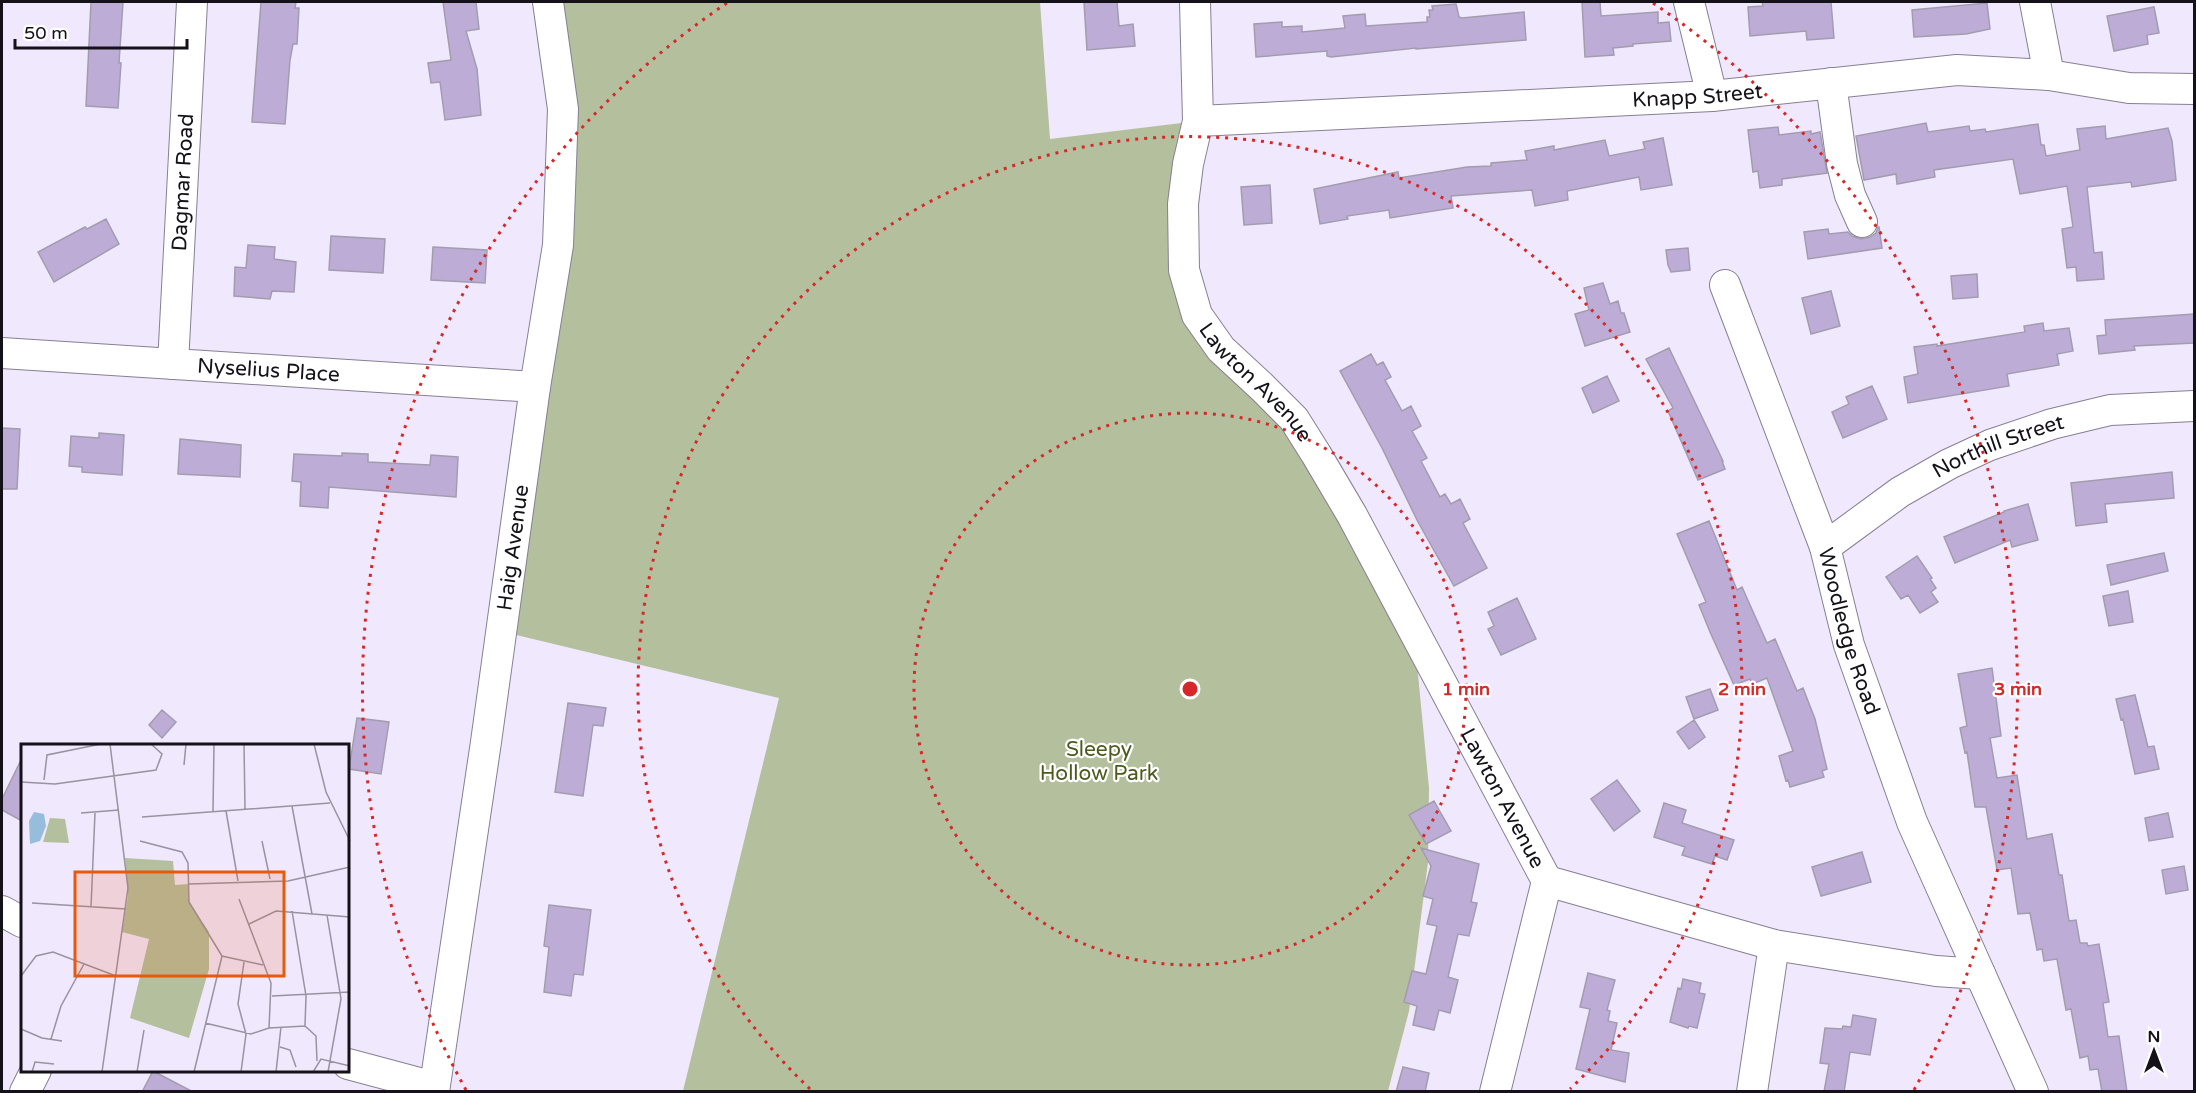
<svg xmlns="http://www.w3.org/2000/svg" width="2196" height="1093" font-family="'Varela Round',sans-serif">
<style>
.green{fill:#b3bf9d}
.building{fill:#bdadd6;stroke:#a39caf;stroke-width:1.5}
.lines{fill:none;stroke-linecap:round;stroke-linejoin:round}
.minor-casing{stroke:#877f92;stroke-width:32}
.minor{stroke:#fff;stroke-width:30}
.ring{fill:none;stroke:#d62828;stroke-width:3;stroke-dasharray:3 6}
.labels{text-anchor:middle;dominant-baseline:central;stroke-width:4.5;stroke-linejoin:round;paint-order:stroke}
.street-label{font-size:21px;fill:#141118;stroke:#fff}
.park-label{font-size:21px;fill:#4a5c1d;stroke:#fff}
.inset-road{fill:none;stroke:#9892a1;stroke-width:1.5}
.view{fill:#e8590c;fill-opacity:0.15;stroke:#e8590c;stroke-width:3}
.inset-edge{fill:none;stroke:#141118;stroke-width:3}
.centre{fill:#d62828;stroke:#fff;stroke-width:3}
.ring-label{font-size:18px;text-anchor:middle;font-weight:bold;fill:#d62828;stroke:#fff;stroke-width:4.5;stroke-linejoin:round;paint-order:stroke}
</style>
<rect width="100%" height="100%" fill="#f0e8fd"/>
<path class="green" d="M548 2H1040L1050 139 1198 121 1197 315 1294 419 1413 623 1429 788 1428 862 1409 1011 1388 1091H683L779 698 500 631 558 245Z"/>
<path class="building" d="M91 2H123L119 63H121L118 108 86 106Z
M261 2H296L295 8H299L297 44H293L290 60 285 124 252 122Z
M443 2H476L479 29 466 31 477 69 481 115 445 120 440 82 431 83 428 63 451 60Z
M1084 2H1117L1119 26 1133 24 1135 46 1087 50Z
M1582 2H1600L1601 16 1658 12V23L1669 22 1671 41 1633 44V46L1613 48 1614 55 1585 57Z
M1762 2H1831L1834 38 1807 40 1806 31 1750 36 1748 7 1763 6Z
M1987 3 1990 29 1966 34 1914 37 1912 10Z
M1456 4 1459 17 1462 18 1524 12 1526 40 1416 49V48L1331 57 1327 56V51L1256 57 1254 24 1282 22V27L1302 26V32L1345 28 1343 16 1365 14 1366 26 1427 22V17H1430L1429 10H1433L1432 6Z
M2154 7 2159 33 2147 35 2148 44 2114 51 2107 16Z
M1926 123 1928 132 1969 126 1970 131 1985 129 1986 132 2038 124 2041 145H2044L2046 156 2080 150 2077 129 2105 126 2106 139 2168 128 2172 141 2176 180 2132 187 2131 182 2087 187 2094 253 2102 252 2104 279 2077 281 2076 267 2067 268 2062 229 2073 227 2067 186 2020 194 2013 159 1934 170 1935 177 1897 184 1896 174 1864 180 1856 136Z
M1778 127 1779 135 1811 131V134L1820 132 1827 173 1782 179V185L1760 188 1758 171 1753 172 1748 130Z
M1663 138 1672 185 1641 190 1639 177 1567 191 1568 200 1535 206 1532 190 1451 196 1453 208 1390 218 1389 210 1347 216 1348 219 1320 224 1314 189 1398 172 1399 178 1467 167 1491 166V163L1527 160 1525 151 1554 146V150L1605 140 1609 156 1645 149 1643 142Z
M1270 185 1272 223 1244 225 1241 187Z
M106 219 119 244 54 282 38 252 85 227 87 229Z
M1878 227H1879L1882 248 1808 259 1804 232 1828 229 1829 234 1848 232 1852 236 1861 239 1870 237 1876 233Z
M331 236 385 239 383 273 329 270Z
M248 245 275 247 274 259 296 262 294 292 272 291 270 299 234 296 235 267 246 268Z
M433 247 487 250 485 283 431 280Z
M1688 248 1690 270 1671 272 1668 265 1666 250Z
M1977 274 1978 297 1953 299 1951 276Z
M1603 283 1610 304 1618 301 1621 313H1624L1630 332 1585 346 1575 314 1589 310 1584 288Z
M1831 291 1840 326 1811 334 1802 298Z
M2194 314V343L2134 346 2135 350 2099 354 2097 336 2106 335 2105 320Z
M2043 323 2044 331 2069 328 2073 351 2057 354 2059 365 2007 374 2009 386 1908 403 1904 377 1918 374 1914 347 1937 344V346L2025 332 2024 326Z
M1669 348 1723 461H1722L1725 469 1698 480 1668 411 1673 408 1646 359Z
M1371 354 1377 365 1383 362 1391 377 1385 380 1402 411 1411 406 1421 426 1412 431 1427 458 1421 461 1440 497 1445 494 1451 504 1460 499 1470 519 1463 523 1487 568 1454 586 1418 522 1382 448 1340 371Z
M1607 376 1619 401 1593 413 1582 388Z
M1872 386 1887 419 1843 438 1832 412 1849 404 1846 397Z
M2 428 20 429 17 489H2Z
M99 433 124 435 122 475 82 472V467L69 466 71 436 99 438Z
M180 439 241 445 240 477 178 474Z
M342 453 368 454V462L430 465 431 455 458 457 456 497 329 487 328 508 300 506 301 482 292 481 294 454 342 456Z
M2172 472 2174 498 2105 504 2107 522 2076 526 2071 483Z
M2028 504 2038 540 2012 547 2010 540 1955 563 1944 537 2004 512V511Z
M1709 521 1737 590 1742 587 1767 643 1775 639 1797 691 1803 688 1815 719 1827 769 1822 771 1824 777 1790 787 1788 780 1786 781 1779 756 1793 751 1767 678 1752 684 1750 679 1734 685 1710 632 1699 605 1706 602 1677 534Z
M2164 553 2168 571 2111 585 2107 565Z
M1917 556 1932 578 1930 579 1936 588 1931 592 1938 602 1920 613 1908 595 1901 599 1886 577Z
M2128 591 2133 622 2109 626 2103 596Z
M1517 598 1536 639 1501 655 1488 629 1494 626 1488 612Z
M1992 668 2001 736 1990 738 1997 778 2017 775 2027 839 2052 834 2059 875H2062L2069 921 2076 920 2080 943H2087L2088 946 2099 944 2109 1002 2103 1003 2108 1037 2119 1036 2127 1092H2102L2098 1069 2090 1070 2088 1056 2080 1058 2071 1009 2066 1010 2057 959 2044 961 2042 949 2037 950 2030 913 2018 914 2011 868 1997 870 1986 807H1975L1967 752 1965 753 1960 728 1967 726 1958 674Z
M1710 689 1718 710 1694 719 1686 697Z
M2135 695 2148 747 2154 746 2159 769 2135 774 2123 719 2121 720 2116 699Z
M568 703 606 708 603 726 593 725 583 796 555 792Z
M162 710 176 722 162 738 149 725Z
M357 718 389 722 381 774 349 769Z
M1694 720 1705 737 1689 749 1677 732Z
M22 758V821L2 810V799Z
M1617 780 1640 811 1614 831 1591 799Z
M1434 801 1451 831 1426 844 1409 815Z
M1664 803 1686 810 1682 823 1734 840 1727 860 1715 856 1712 864 1682 855 1685 847 1654 837Z
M2168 813 2173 837 2149 841 2145 818Z
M1421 848 1479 864 1471 902 1477 903 1469 936 1458 934 1448 977 1458 980 1450 1013 1439 1010 1434 1030 1413 1025 1417 1006 1404 1002 1412 971 1426 974 1437 926 1427 924 1433 899 1423 896 1431 866Z
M1862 852 1871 882 1821 896 1812 867Z
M2184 866 2188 890 2166 894 2162 870Z
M549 905 591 910 583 975 574 974 571 996 544 992 549 947 544 946Z
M1588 973 1615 980 1607 1010 1610 1011 1608 1021 1617 1023 1611 1050 1629 1053 1625 1082 1576 1069 1590 1009 1580 1007Z
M1683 979 1701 983 1699 993 1705 994 1697 1028 1689 1026 1688 1028 1670 1022 1678 988 1681 989Z
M1853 1015 1876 1019 1870 1055 1850 1052 1844 1092H1824L1829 1064 1820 1063 1825 1028 1842 1029 1843 1026 1851 1027Z
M1403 1067 1429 1073 1425 1092H1396Z
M153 1071 193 1092H142Z"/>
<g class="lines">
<defs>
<g id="minor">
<path id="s1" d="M1195 2 1198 121 1188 164 1183 204 1184 270 1197 315 1221 349 1262 387 1294 419 1316 454 1352 515 1547 881 1774 945 1936 971 1980 974"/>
<path d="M1689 2 1712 96"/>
<path d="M2035 2 2049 75"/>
<path d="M1831 83 1842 164 1850 195 1862 222"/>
<path id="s2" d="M1198 121 1712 96 1957 70 2049 75 2129 88 2194 89"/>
<path id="s3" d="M1725 285 1825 547 1849 645 1912 822 2033 1092"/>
<path id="s4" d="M2 353 535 387"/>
<path id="s5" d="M173 364 192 2"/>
<path id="s6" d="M1825 547 1900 492 1949 464 1990 445 2052 424 2110 410 2194 406"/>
<path d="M2 911 22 922"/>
<path d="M348 1064 434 1087"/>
<path d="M25 1092 36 1070"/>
<path id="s7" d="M434 1092 486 742 535 387 558 245 563 109 548 2"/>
<path d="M1495 1092 1547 881"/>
<path d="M1752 1092 1774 945"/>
</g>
</defs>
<use href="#minor" class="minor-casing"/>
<use href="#minor" class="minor"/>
</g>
<g class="ring">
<circle cx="1190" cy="689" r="276"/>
<path d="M810 1089A552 552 0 1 1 1570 1089"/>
<path d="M466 1090A828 828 0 0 1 727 3M1653 3A828 828 0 0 1 1914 1090"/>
</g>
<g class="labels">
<g class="street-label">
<text stroke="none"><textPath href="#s2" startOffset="500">Knapp Street</textPath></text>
<text stroke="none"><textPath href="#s5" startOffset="182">Dagmar Road</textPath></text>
<text stroke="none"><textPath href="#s4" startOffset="267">Nyselius Place</textPath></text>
<text stroke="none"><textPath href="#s1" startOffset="406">Lawton Avenue</textPath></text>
<text stroke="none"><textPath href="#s6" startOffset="202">Northill Street</textPath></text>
<text stroke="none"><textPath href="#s7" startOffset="550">Haig Avenue</textPath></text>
<text stroke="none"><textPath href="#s3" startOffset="368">Woodledge Road</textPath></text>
<text stroke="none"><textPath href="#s1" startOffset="892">Lawton Avenue</textPath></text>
</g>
<g class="park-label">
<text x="1099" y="749">Sleepy<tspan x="1099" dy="24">Hollow Park</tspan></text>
</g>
</g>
<g transform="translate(21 744)">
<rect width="328" height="328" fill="#f0e8fd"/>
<path d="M29 74 44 75 48 99 22 98ZM104 114 152 117 154 141 168 140V158L188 188V225L168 294 109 274 128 195 101 188 107 152Z" fill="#b3bf9d"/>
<path d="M13 68 23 70 25 82 19 97 9 100 8 77Z" fill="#97bddc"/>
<path class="inset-road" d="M223 0 224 65M293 0 305 48 329 97M163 21 165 0M23 36 26 11 80 0M0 38 34 40 135 26 141 10 130 0M271 62 291 170M192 67 193 0M205 67 217 137M60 69 98 66M121 73 309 59M119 97 161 108 167 119 168 158 201 212 242 221M241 97 249 135M168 140 267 137 329 123M218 155 250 239 248 284M11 159 105 165M70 163 74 69M271 167 285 252 284 282M306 171 320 255 307 328M228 180 255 167 329 173M0 232 15 212 32 208 95 232M251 252 329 248M184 279 230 290 248 284 284 282 295 292 296 317M0 285 21 294 41 297M30 295 40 262 63 220M259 303 269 306 275 323M11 328 14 318 33 320M81 328 107 144 89 0M116 328 123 286M173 328 201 212M220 328 225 290 217 260 223 218M255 328 260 283M292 328 300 315 329 322"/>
<path class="view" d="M54 128H263V232H54Z"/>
<rect width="328" height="328" class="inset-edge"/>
</g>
<circle cx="1190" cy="689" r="9" class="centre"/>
<g class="ring-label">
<text x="1466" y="695">1 min</text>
<text x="1742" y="695">2 min</text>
<text x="2018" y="695">3 min</text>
</g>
<rect width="2196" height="1093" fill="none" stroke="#141118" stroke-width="6"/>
<g transform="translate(2154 1051)" stroke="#ffffff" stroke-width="4.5" paint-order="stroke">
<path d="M0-4.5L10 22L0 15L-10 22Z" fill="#141118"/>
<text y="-9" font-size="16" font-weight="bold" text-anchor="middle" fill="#141118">N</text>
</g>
<path d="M15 39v9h172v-9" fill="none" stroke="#141118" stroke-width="3"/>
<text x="24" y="39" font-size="18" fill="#141118" stroke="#ffffff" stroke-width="4.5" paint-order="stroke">50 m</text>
</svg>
